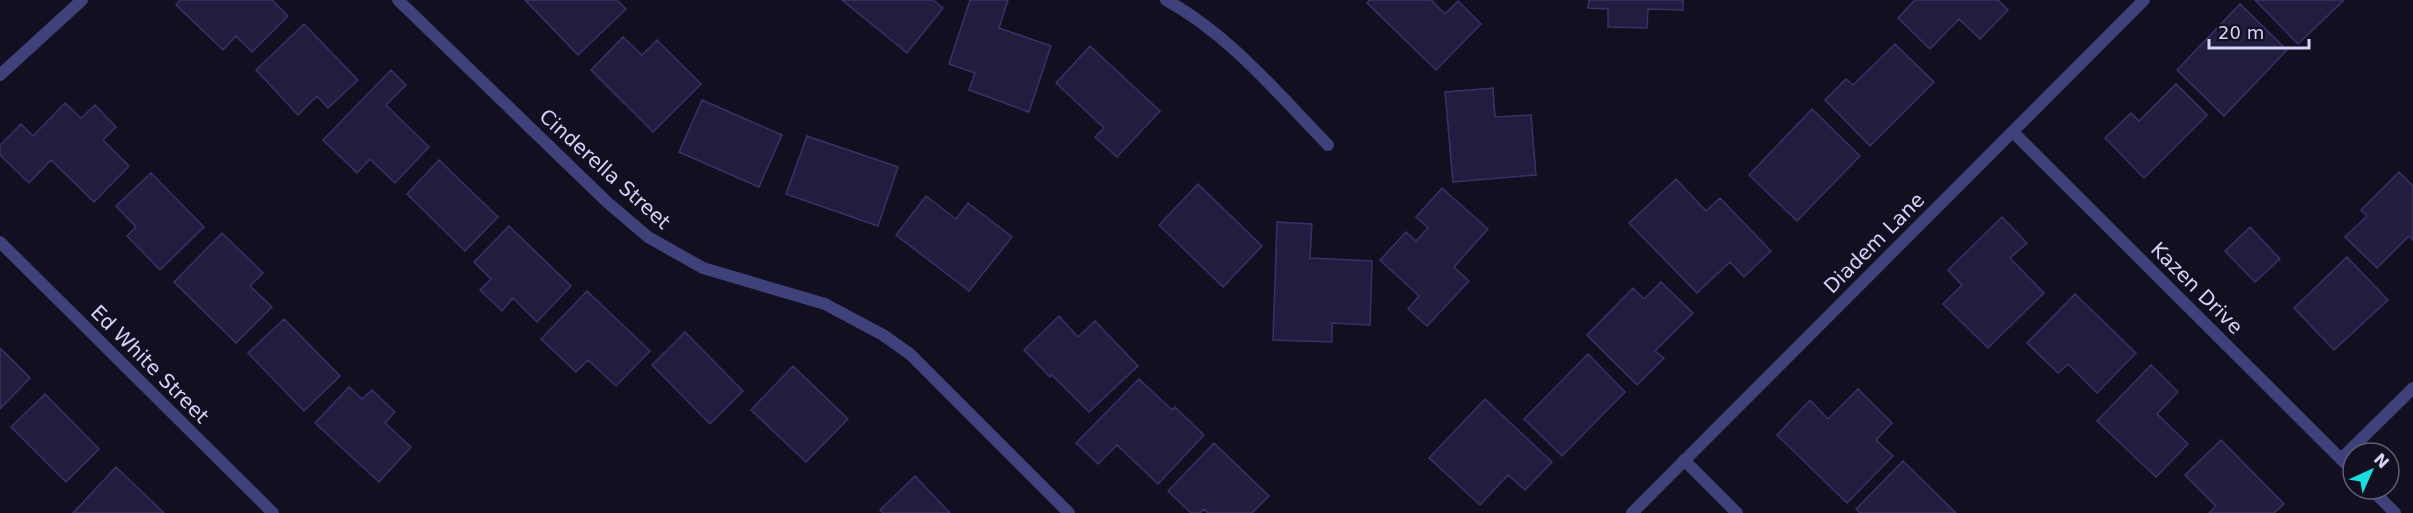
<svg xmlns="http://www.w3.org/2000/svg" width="2413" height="513" font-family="'DejaVu Sans',sans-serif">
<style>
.building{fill:#211d3f;stroke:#383268;stroke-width:1.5}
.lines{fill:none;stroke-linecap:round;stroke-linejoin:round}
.street{stroke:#3f427a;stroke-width:12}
.labels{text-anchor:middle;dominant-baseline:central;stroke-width:4.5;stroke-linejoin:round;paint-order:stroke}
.street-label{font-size:20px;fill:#d4d3fa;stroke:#110f20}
</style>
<rect width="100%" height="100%" fill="#110f20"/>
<path class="building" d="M180 0H272L288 16 252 52 236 36 223 50 176 5Z
M525 0H617L626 9 578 55Z
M842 0H933L943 8 907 53Z
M970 0H1008L999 28 1051 46 1029 112 969 90 975 73 949 64Z
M1370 0H1431L1445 14 1458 1 1481 24 1436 70 1367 3Z
M1589 0H1683V10L1648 9 1647 28 1608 27V9L1588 8Z
M1915 0H1998L2008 10 1980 39 1959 19 1930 49 1898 18Z
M2255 0H2344L2298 44Z
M2240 4 2287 50 2224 116 2177 70Z
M304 24 358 80 328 108 317 96 298 115 256 70Z
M623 37 642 55 657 40 701 84 653 132 591 70Z
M1895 44 1934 82 1870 146 1825 100 1846 79 1853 85Z
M1090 46 1160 111 1117 157 1095 137 1104 128 1056 83Z
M391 70 406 85 386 105 429 147 395 183 370 159 357 173 323 140Z
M2176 84 2207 115 2144 178 2105 138 2131 113 2139 121Z
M1493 88 1495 117 1531 115 1536 175 1453 182 1445 92Z
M702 100 782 135 759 187 679 152Z
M65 103 81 118 95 105 116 127 103 140 129 166 94 202 51 160 29 183 0 155V145L21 124 33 136Z
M1812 109 1860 156 1797 221 1749 175Z
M807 136 898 167 878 226 786 194Z
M439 160 498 217 465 251 407 194Z
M2399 172 2413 186V240L2409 236 2377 268 2345 237 2367 216 2361 210Z
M151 173 204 227 160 270 127 236 136 227 116 206Z
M1676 179 1706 211 1720 198 1771 251 1744 277 1730 262 1697 293 1629 223Z
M1198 184 1262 246 1223 287 1159 225Z
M1442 188 1488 229 1454 267 1469 281 1427 326 1408 309 1419 296 1380 260 1406 232 1416 241 1428 228 1416 217Z
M926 196 956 219 968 203 1012 237 969 291 896 235Z
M2002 217 2027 243 2010 258 2044 293 1988 348 1943 304 1962 285 1948 270Z
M1277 222 1312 224 1310 258 1372 261 1370 325 1332 323V342L1273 340Z
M509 226 571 286 537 322 513 298 502 311 480 290 491 279 474 262Z
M2250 227 2280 259 2255 282 2225 251Z
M222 233 263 273 250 286 272 307 236 343 174 282Z
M2347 257 2388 300 2334 350 2294 308Z
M1661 282 1693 313 1655 351 1664 358 1637 385 1587 335 1633 288 1644 299Z
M587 291 650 351 616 386 588 360 576 372 541 339Z
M2075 294 2136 353 2097 393 2068 364 2058 373 2027 343Z
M1059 316 1078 337 1095 321 1138 366 1089 412 1052 375 1050 377 1024 350Z
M284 319 340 376 304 411 248 353Z
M685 332 743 391 710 424 652 365Z
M0 348 30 378 0 409Z
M1588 354 1625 392 1562 456 1524 419Z
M2151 365 2178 392 2157 414 2188 444 2156 477 2097 421Z
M793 366 848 419 806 462 751 410Z
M1139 379 1172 410 1175 407 1204 435 1158 484 1117 445 1098 464 1076 443Z
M349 387 362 399 372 390 395 412 385 423 411 447 379 482 315 423Z
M1858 389 1892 423 1876 440 1893 456 1847 503 1777 435 1810 400 1828 419Z
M45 394 99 449 66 482 11 427Z
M1485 399 1552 462 1525 490 1508 475 1480 505 1429 458Z
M2221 440 2284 504 2274 513H2209L2216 506 2185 475Z
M1214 443 1269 496 1252 513H1208L1204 509 1200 513H1191L1168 491Z
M1903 461 1956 513H1860L1856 509Z
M116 467 164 513H73Z
M915 476 950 513H883L880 510Z"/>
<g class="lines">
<path class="street" d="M398 0 607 202 648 237 703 268 825 304 883 335 910 354 1069 513
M1166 0C1230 35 1278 94 1328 145
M0 75 82 0
M2013 132 2353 471
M0 242 273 513
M2341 459 2413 388
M1684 460 1737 513
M2371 489 2395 513
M1632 513 2144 0"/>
</g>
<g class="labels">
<g class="street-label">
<text transform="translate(605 169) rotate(42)">Cinderella Street</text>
<text transform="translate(1874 243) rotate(-45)">Diadem Lane</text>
<text transform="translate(2197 288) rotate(45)">Kazen Drive</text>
<text transform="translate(150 364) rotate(45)">Ed White Street</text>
</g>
</g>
<g transform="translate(2371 471) rotate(45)"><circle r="28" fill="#110f20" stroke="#5f5d77" stroke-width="1.5"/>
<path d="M0-4.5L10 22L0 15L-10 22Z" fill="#18dee1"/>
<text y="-9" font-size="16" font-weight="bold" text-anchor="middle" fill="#d4d3fa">N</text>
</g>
<path d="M2209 39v9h100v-9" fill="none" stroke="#d4d3fa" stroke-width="3"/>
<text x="2218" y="39" font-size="18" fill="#d4d3fa" stroke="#110f20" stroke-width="4.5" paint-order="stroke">20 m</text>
</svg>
